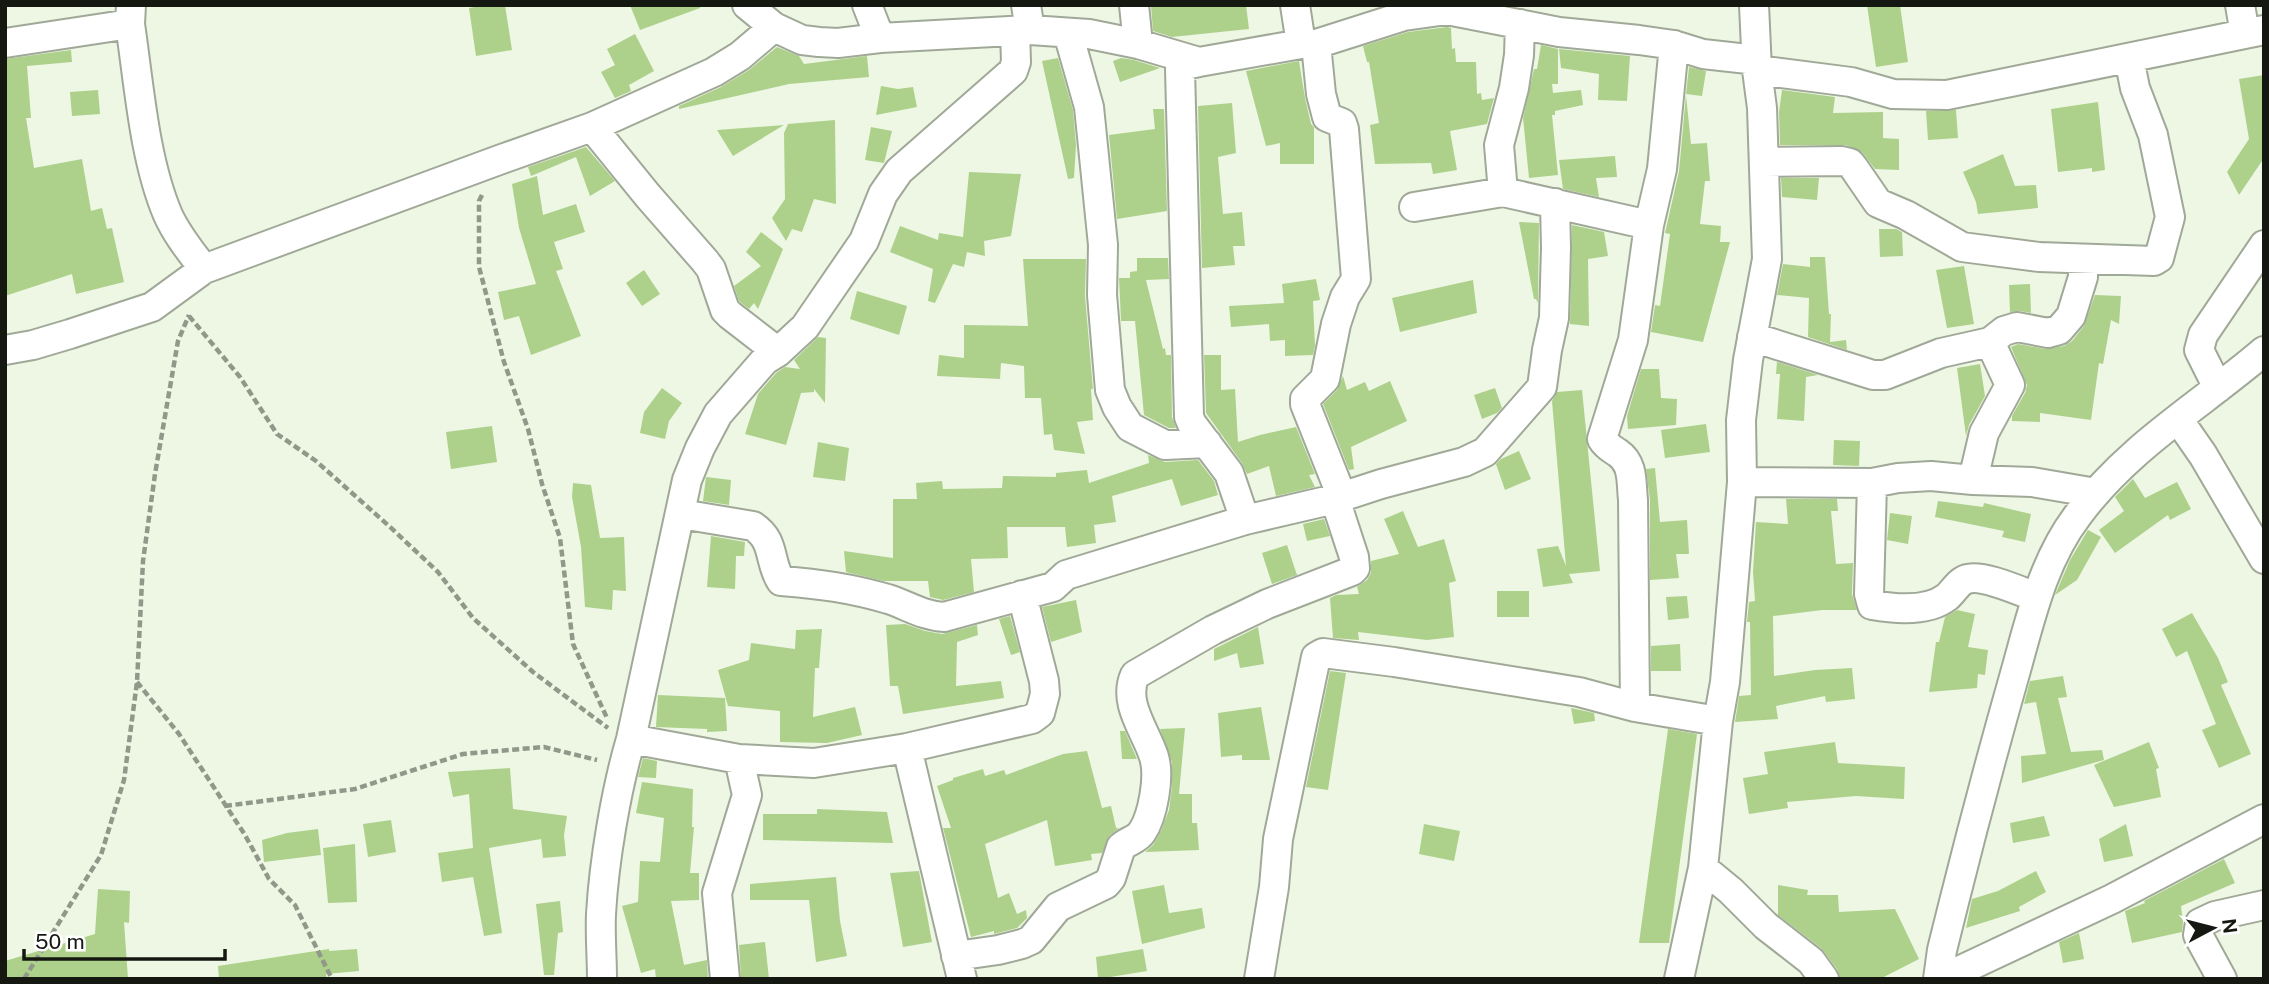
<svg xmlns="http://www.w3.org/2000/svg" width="2269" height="984" font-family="'Public Sans',sans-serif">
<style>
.building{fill:#add18b}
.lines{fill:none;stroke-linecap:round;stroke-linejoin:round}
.street-casing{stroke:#a0a998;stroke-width:32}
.path{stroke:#90988a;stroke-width:4.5;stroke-dasharray:7 3.5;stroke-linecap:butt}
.street{stroke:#fff;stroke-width:28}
</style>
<rect width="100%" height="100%" fill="#edf7e4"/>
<path class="building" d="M486 5H505L512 50 476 56 469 8Z
M630 5H699L700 8 640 30Z
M1151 5H1246L1249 29 1172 37 1153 31Z
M1867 5H1900L1908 62 1876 67Z
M1447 27 1451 28 1452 49 1455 48 1456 62H1476L1477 94 1481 93 1482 100 1494 98 1487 124 1450 131 1457 170 1433 174 1431 163 1375 164 1370 125 1379 123 1369 62H1367L1363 46 1408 32Z
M635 34 654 71 629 85 631 91 615 98 601 72 615 65 607 49Z
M1541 45 1558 49V84H1552L1553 93 1581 90 1583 105 1555 111V115H1552L1558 175 1529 178 1523 118 1534 69H1537Z
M777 47 799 56 804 64 867 56 869 77 789 84 679 109V106L721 87 749 70Z
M1559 49 1630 56 1627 101 1598 100 1599 74 1561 68Z
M71 50 72 62 27 66 31 118H26L34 168 82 159 91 211 102 208 107 229 112 228 124 282 76 294 72 274 5 296V59Z
M1058 58 1073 110 1076 145 1074 178 1068 179 1042 61Z
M1121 58 1134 60 1160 68 1120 82 1113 61Z
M1299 61 1305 98 1311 124 1314 127V164H1280V143L1266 146 1246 71Z
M1689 67 1706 71 1702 96 1686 94Z
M2264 75V158L2239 195 2227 172 2249 139 2239 79Z
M881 86 898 89 913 87 917 107 876 115Z
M98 90 100 114 72 116 70 92Z
M1782 90 1835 97 1833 113 1883 112V138L1899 139V170L1875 169 1862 152 1846 145H1780L1779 112Z
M1686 95 1691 144 1707 143 1710 181H1705L1700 224 1721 226 1720 242H1730L1703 342 1651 332 1655 305 1660 306 1670 234 1665 233 1679 171Z
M2098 102 2105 170 2092 172V168L2058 172 2051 109Z
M1232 103 1236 153 1218 157 1223 214 1242 212 1245 246H1233L1235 265 1202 268 1198 106Z
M1153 109H1164L1167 211 1117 219 1109 135 1155 129Z
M1956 110 1958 138 1928 140 1926 111Z
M835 120 836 204 814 199 802 232 792 229 786 241 772 218 785 199 784 133 788 124Z
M784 125 733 156 717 130Z
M871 127 892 131 884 163 865 160Z
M586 147 615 181 590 196 576 157 531 176 528 167Z
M2003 154 2015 186 2036 185 2038 208 1978 214 1976 202 1963 172Z
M1615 156 1617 177 1596 178 1599 197 1563 189 1559 160Z
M969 172 1021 174 1011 236 984 241 985 256 967 252 964 267 953 264 935 303 928 301 933 269 890 252 900 226 938 240 939 233 963 237Z
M537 176 543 215 576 204 585 232 554 242 563 269 556 271 581 336 531 355 519 316 504 320 498 292 536 284 519 228 512 184Z
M1781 178H1819L1817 200 1782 197Z
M1519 222 1539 223 1538 303 1536 299H1534Z
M1572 225 1604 232 1608 256 1588 259 1589 326 1570 324Z
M1879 229H1896L1902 232 1903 256 1880 257Z
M761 232 783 249 758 309 754 303 749 309 739 301 734 286 761 266 746 252Z
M1810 257H1825L1829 314H1831L1830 342 1846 340 1847 350 1808 337 1809 298 1777 295 1783 264 1810 267Z
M1137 258H1168L1169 279 1146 280 1163 349 1165 348 1166 355H1171L1172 417 1176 428H1169L1144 415 1135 321H1121L1119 278H1130V272L1137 271Z
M1023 259H1086L1085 296 1093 389H1091L1093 420 1077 422 1085 454 1054 450 1052 434 1044 435 1041 398H1025L1024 366 1001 363 1000 379 937 376 939 355 964 358V325L1028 326Z
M1964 266 1974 324 1947 328 1936 270Z
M644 270 660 294 642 306 626 283Z
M1316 279 1320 300 1313 301 1315 346 1313 355 1285 356V340L1270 341 1269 324 1231 327 1229 306 1284 303 1282 284Z
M1473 280 1477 313 1400 332 1392 298Z
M2030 284 2031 313 2020 311 2010 312 2009 285Z
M857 291 907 306 899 335 850 319Z
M2095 295 2121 296 2119 324 2111 320 2103 364 2099 363 2091 420 2040 413V422L2012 421V416L2025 393 2027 385 2011 347 2018 344 2045 349 2064 346 2072 341 2084 326Z
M818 337 826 338 825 403 814 389V392L801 393 786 445 745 434 758 394 776 373 785 367 800 369 794 360Z
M1204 355H1221V390L1235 389 1238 442 1260 435 1296 427 1315 474 1309 475 1315 487 1276 496 1269 466 1247 474 1242 463 1206 413Z
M1777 362 1818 375 1806 377 1804 421 1777 419 1780 374H1776Z
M1980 364 1985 396 1969 425 1966 436 1957 368Z
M1641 369H1659L1661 398 1677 399 1676 425 1628 429 1627 416Z
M1343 376 1347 390 1365 382 1369 391 1390 381 1407 421 1351 447 1354 469 1349 470 1323 404 1337 390Z
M662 388 682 403 669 421 665 439 640 433 644 412Z
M1495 388 1502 408 1497 413 1482 419 1474 395Z
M1582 390 1600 571 1569 574 1573 583 1543 587 1537 549 1558 546 1566 566 1552 401 1557 392Z
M1706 424 1710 452 1665 458 1661 430Z
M492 426 497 462 451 469 446 432Z
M1834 440 1860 441 1859 466 1833 465Z
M818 442 849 448 845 481 813 477Z
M1519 451 1531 479 1505 490 1496 464 1501 459Z
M1148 455 1165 462 1198 460 1214 481 1218 495 1181 506 1172 479 1112 496 1116 522 1094 525 1096 543 1067 547 1065 527H1007L1008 558 971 559 974 592 943 600 930 597 928 581H884L846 572 844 551 893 558V499H917L916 483 942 481 943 489 1002 488 1003 476 1056 477V473L1087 470 1089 483 1149 463Z
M1655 468 1660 522 1687 520 1689 554H1676L1679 578 1650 580V500L1646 469Z
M706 477 731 480 729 505 703 501Z
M2133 479 2145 498 2177 482 2191 509 2170 520 2168 515 2115 553 2099 530 2124 511 2115 497Z
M573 483 591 485 600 538 624 537 626 591 613 590 612 610 585 607 581 547 572 497Z
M1786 499H1837L1838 511H1831L1836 564 1853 563 1852 594 1857 610H1822L1773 616 1774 676 1815 670 1852 668 1855 699 1826 702 1825 696 1776 706 1778 719 1735 722 1739 696 1751 695 1750 622H1747L1749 602 1755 601 1753 572 1756 522 1788 524Z
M1938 501 1983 507 1984 503 2031 514 2025 542 2002 537 2004 531 1935 517Z
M1403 511 1418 547 1444 539 1456 581 1449 583 1454 637 1427 640 1358 632 1359 640 1333 638 1330 598 1336 595 1359 594 1357 587 1367 580 1371 573V561L1399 554 1384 519Z
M1890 513 1912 516 1908 544 1887 540Z
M1324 519 1330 536 1307 541 1303 524Z
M2088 530 2101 537 2077 580 2055 595 2070 560Z
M711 536 745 542 744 556H736L735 589 707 587Z
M1287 545 1297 575 1272 584 1262 553Z
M1497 591H1529V617H1497Z
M1687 596 1689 618 1668 620 1666 597Z
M1076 600 1082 632 1051 642 1042 607Z
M1957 610 1975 614 1968 647 1988 650 1985 675 1978 674 1977 688 1929 692 1936 642H1939L1945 617Z
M2192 613 2218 658 2228 682 2221 685 2251 754 2219 768 2202 730 2216 724 2187 651 2176 657 2162 629Z
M1010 616 1020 652 1011 655 999 619Z
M905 624 925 631 942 634 977 625 978 635 957 642 956 686 1001 681 1004 698 903 714 898 686H890L886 625Z
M1258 627 1264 664 1240 668 1237 653 1214 661V649Z
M822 629 819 668H815L813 717 855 707 862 735 827 743 780 742V711L728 706 718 670 749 660 751 643 795 649 796 630Z
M1680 644 1681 671H1651V646Z
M1330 671 1346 673 1328 790 1306 787Z
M2063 676 2067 697 2058 698 2071 752 2102 750 2104 760 2022 783 2021 756 2046 754 2036 702 2024 704 2030 681Z
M658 695 725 698 727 731 707 732V729L656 727Z
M1261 707 1270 760H1242V755L1221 757 1218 713Z
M1571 708 1594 713 1595 721 1574 724Z
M1185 728 1179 794H1192V823H1197L1199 850 1145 852 1153 845 1161 831 1169 810 1172 787V762L1160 729Z
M1668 729 1697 734 1669 943H1639Z
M1120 731H1125L1137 759H1122Z
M1835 742 1838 763 1905 767 1904 799 1856 796 1787 802 1788 808 1749 814 1743 778 1768 774 1764 752Z
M2149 742 2159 768 2156 769 2161 797 2114 807 2094 765Z
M1087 751 1102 808 1111 806 1116 828H1119L1110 835 1102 853 1091 854 1092 860 1055 866 1047 820 985 844 998 898 1009 893 1017 914 1026 910 1027 918 1017 928 994 934V931L971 937 943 828H951L937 786 953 780V778L983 769 985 776 1004 770 1006 775 1063 754Z
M643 758 657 761 656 778 638 777Z
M510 768 513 809 567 816 564 835 566 856 543 858 541 839 489 848 502 933 484 936 473 877 442 882 438 853 473 848 469 794 453 797 448 772Z
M642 782 693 789 692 827H694L690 873H699V900L671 901 684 965 707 960 708 979H656L655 969 641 973 622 906 638 902 640 861 660 862 664 818 636 813Z
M817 809 887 812 893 843 763 840V814H817Z
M2044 816 2050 836 2013 843 2010 823Z
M391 820 396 852 368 857 363 824Z
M1424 824 1460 831 1454 861 1419 854Z
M2126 824 2133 856 2104 862 2099 839Z
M318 829 321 855 264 862 262 840 287 833Z
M355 844 357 902 328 903 323 848Z
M2224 859 2235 883 2181 906 2183 922 2182 932 2132 943 2125 911 2145 903 2144 901Z
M919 871 932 942 903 947 890 873Z
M2036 871 2046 892 2019 907 2020 911 1966 928 1972 899 1998 891Z
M836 877 840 921 847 956 816 962 809 900H750V884Z
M1164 885 1169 913 1202 908 1205 928 1142 944 1132 891Z
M1778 885 1808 890 1807 895H1838L1839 912 1895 909 1919 959 1880 979H1840L1837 969 1821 948 1778 915Z
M98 889 130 891 129 923 124 922 128 979H5V961L95 934Z
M560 901 563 932 558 933 554 975H544L536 904Z
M2079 933 2084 959 2063 963 2059 942Z
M765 942 769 979H741L739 945Z
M329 949V951L357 949 359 971 326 974 327 979H219L218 966Z
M1143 949 1147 971 1098 979 1096 957Z"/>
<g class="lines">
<defs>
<path id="street" d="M131 5 130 24C139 84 144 159 168 215 177 235 191 252 204 269
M747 5 774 27 802 40 819 42 838 43 880 38 1030 30 1089 34 1138 44 1199 62 1301 44H1316L1404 16 1447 10 1559 32 1639 40 1674 45 1703 54 1757 60
M867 5 880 38
M1026 5 1030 30
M1134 5 1138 44
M1295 5 1301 44
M2240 5 2245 34
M1068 33 1089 107 1103 245 1102 295 1110 390 1117 407 1130 427 1165 445 1207 443
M5 43 130 24
M1316 44 1321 94 1327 117 1342 123 1344 129 1356 279 1345 297 1336 324 1325 379 1305 399V404L1342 497
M1199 62 1185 65 1180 69 1189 417 1192 424 1229 473 1245 520
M1757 70 1851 82 1893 94 1947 95 2264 30
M592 127 648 196 705 261 711 269 725 310 730 315 778 352
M1765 162 1842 161 1850 163 1854 168 1878 203 1906 215 1962 247 2039 257 2154 261 2159 258 2170 217 2153 135 2135 88 2129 58
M1503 192 1499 145 1514 88 1519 55 1520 24
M1414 207 1503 192 1649 225
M1752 337 1873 375H1885L1941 353 1990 342 2004 331 2017 327 2048 333 2059 330 2071 316 2083 277V259
M5 350 33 345 70 334 152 307 204 269 499 160 592 127 714 72 740 56 774 27
M2218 388 2199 350 2203 335 2264 245
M2178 419 2203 455 2264 559
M1973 480 1984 433 2010 385 1990 342
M1742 482 1872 483 1898 478 1931 476 1973 480 2032 482 2096 493
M1872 483 1869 594 1872 605C1895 609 1928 612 1947 597 1953 592 1959 581 1967 579 1982 574 2020 591 2036 597
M681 514 753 526C776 541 768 561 781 581 820 584 850 588 888 599 907 605 923 616 944 617L1053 587 1066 575 1245 520 1335 499 1381 484 1464 462 1485 452 1542 387 1547 350 1554 318 1556 248 1555 203
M1635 707 1633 500C1631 483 1634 464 1618 453 1612 449 1606 446 1602 439L1633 340 1649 225 1662 169 1674 45
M631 739 739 759 814 763 907 748 1032 719 1040 713 1045 694 1044 681 1022 595
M907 748 962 979
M1703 868 1731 891 1766 926 1811 961 1824 979
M956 956 998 950 1022 944 1031 940 1058 907 1106 884 1111 878 1121 847C1127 841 1137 840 1142 832 1153 816 1160 776 1154 757 1146 731 1122 703 1135 675L1213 630 1267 604 1352 571 1355 568 1354 557 1335 499
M602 979C602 957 600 936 601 914 604 861 616 790 631 739L687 480 700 448 718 414 765 360 778 352 805 327 864 241 883 194 899 171 1013 71 1016 62 1015 31
M725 979 717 893 747 795 739 759
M1259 979 1274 887 1278 839 1316 657 1323 653 1394 662 1579 692 1635 707 1718 721
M1679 979 1703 868 1718 721 1725 682 1742 482 1741 420 1748 360 1767 259 1762 108 1757 70 1754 5
M1938 979 1942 950 1954 902C1973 826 1993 751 2014 677 2030 621 2042 562 2078 515 2128 447 2201 405 2264 351
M1942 979 2112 899 2264 819
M2222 979 2198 935 2200 923 2215 916 2264 905"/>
</defs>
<use href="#street" class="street-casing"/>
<path class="path" d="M482 195 479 201V267L504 362 528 429 542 484 560 538 573 644 607 718
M189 316 240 377 277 434 316 461 389 526 438 572 473 618 533 672 608 728
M137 682 179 734 245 835 269 879 295 905 332 979
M225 806 355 789 463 754 544 747 597 760
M24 979 101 855 124 780 137 682 143 561 155 474 178 341 189 315"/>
<use href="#street" class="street"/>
</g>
<rect width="2269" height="984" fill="none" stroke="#141811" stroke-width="14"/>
<g transform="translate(2213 928) rotate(83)" stroke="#ffffff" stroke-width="5" paint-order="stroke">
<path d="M0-5L12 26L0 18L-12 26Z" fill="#141811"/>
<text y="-10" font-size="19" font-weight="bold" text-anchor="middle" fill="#141811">N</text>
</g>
<path d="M24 949v10h201v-10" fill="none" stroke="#141811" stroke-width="3.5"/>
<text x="35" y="949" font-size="21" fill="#141811" stroke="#ffffff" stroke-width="5" paint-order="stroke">50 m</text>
</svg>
